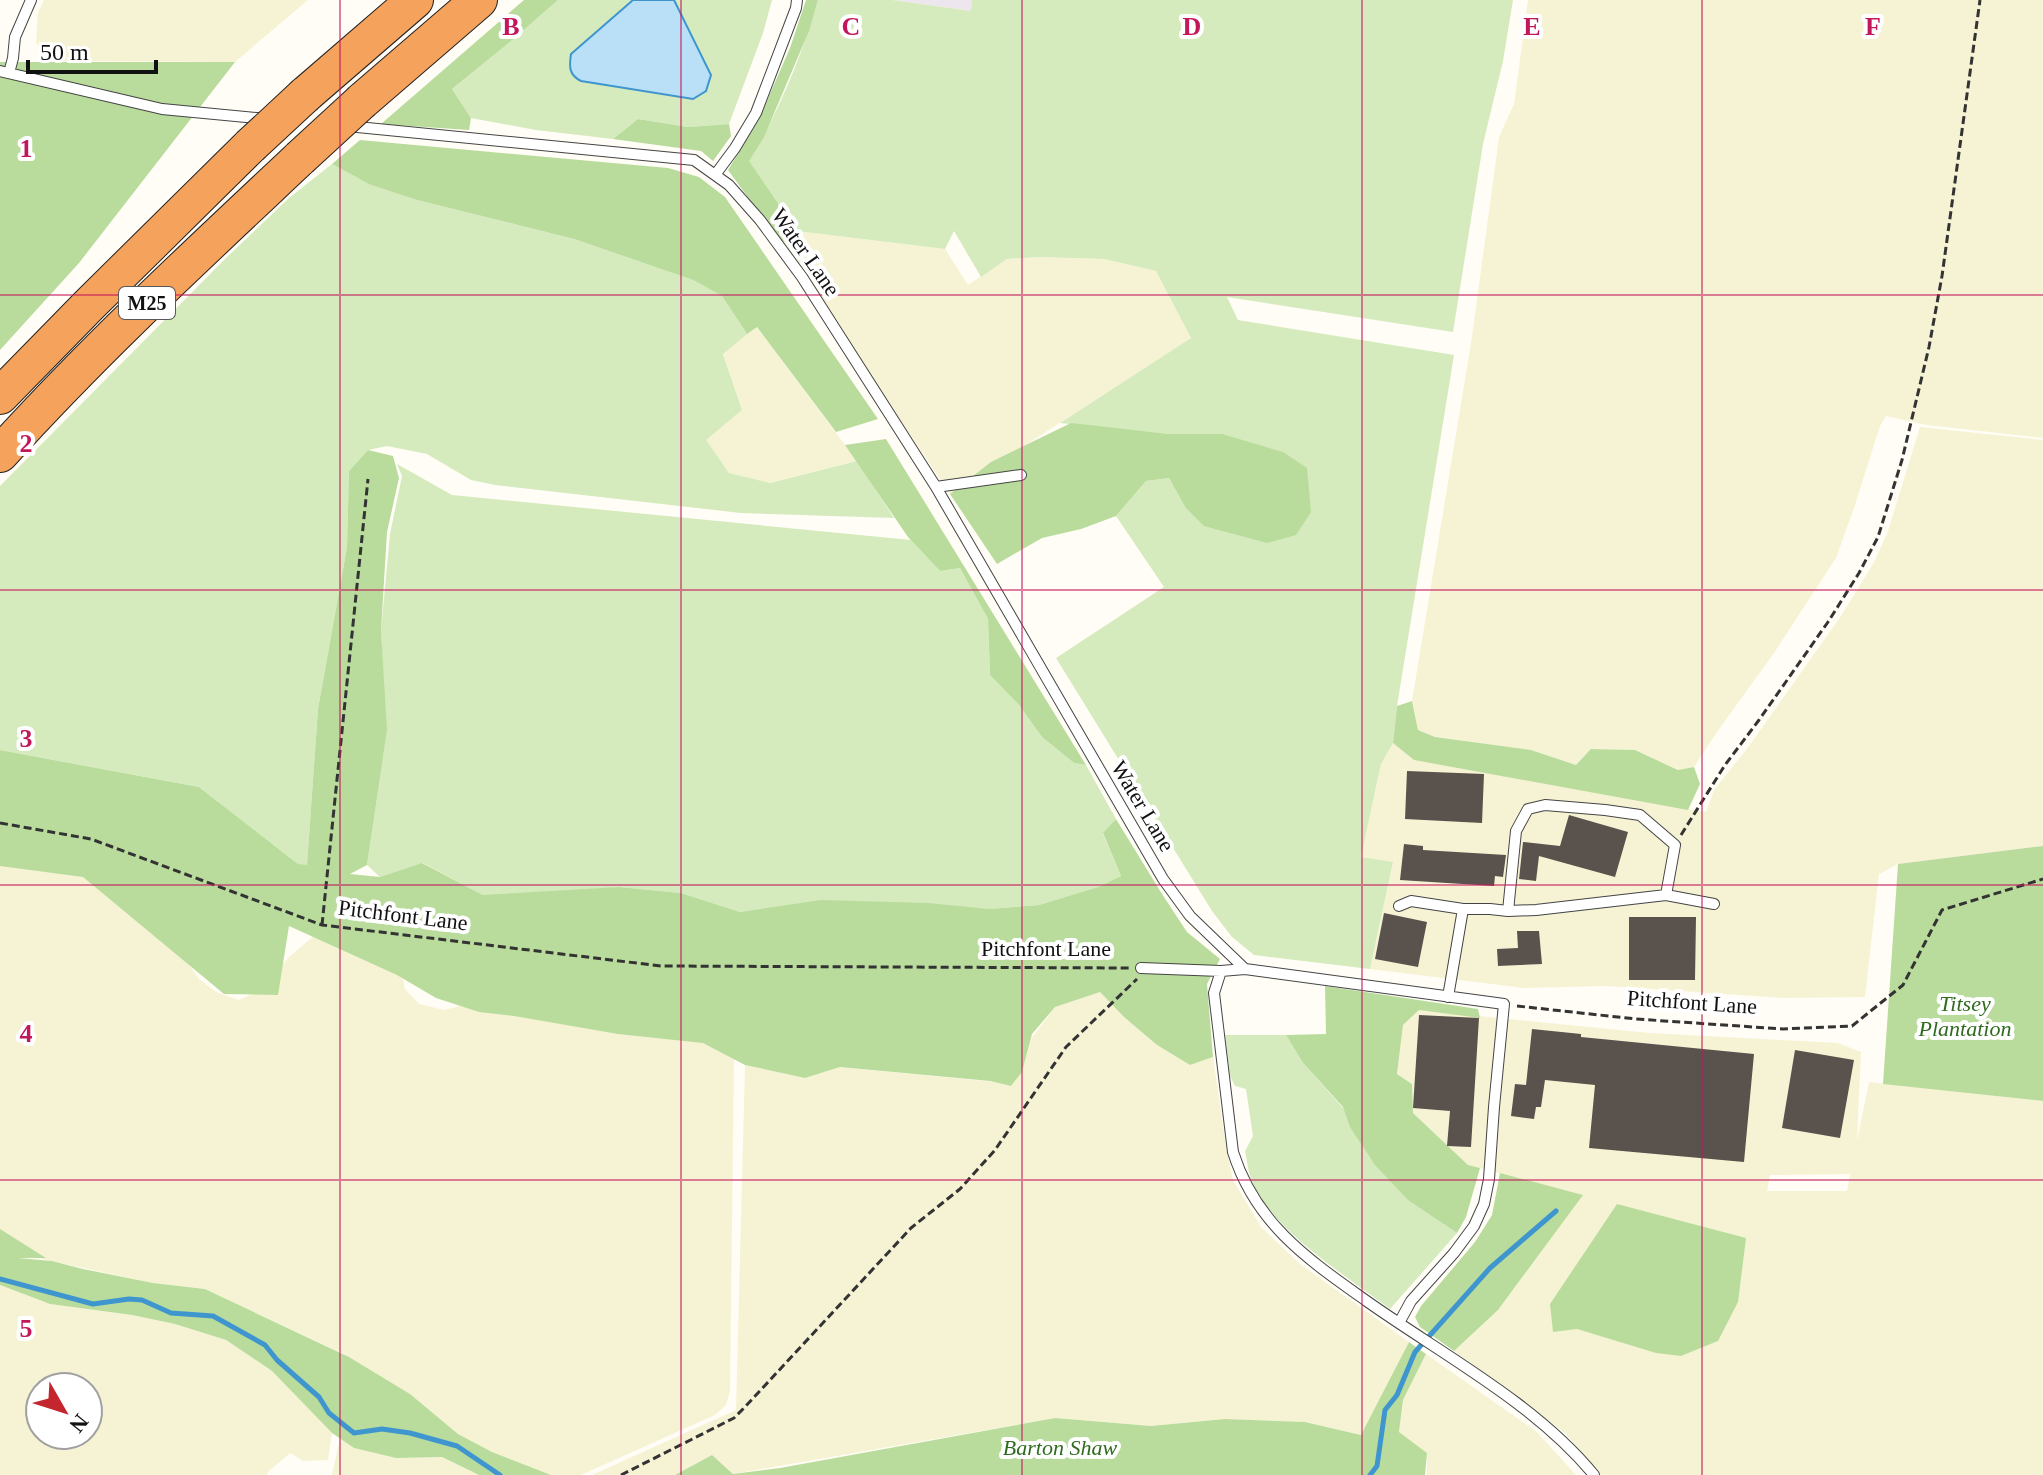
<svg xmlns="http://www.w3.org/2000/svg" width="2043" height="1475" font-family="'Times New Roman',serif">
<style>
.industrial{fill:#eee6ef}
.farmland{fill:#f6f3d4;fill-rule:evenodd}
.green{fill:#d5ebbd}
.forest{fill:#b9dc9c}
.water{fill:#b9e0f7;stroke:#3f96cf;stroke-width:2}
.lines{fill:none;stroke-linecap:round;stroke-linejoin:round}
.stream{stroke:#3f96cf;stroke-width:5}
.building{fill:#5a524d}
.service-casing{stroke:#444;stroke-width:12}
.motorway-casing{stroke:#222;stroke-width:38}
.path{stroke:#333;stroke-width:3;stroke-dasharray:8 4;stroke-linecap:butt}
.service{stroke:#fff;stroke-width:10}
.motorway{stroke:#f5a25d;stroke-width:36}
.motorway-bridge-casing{stroke:#222;stroke-width:38;stroke-linecap:butt}
.motorway-bridge{stroke:#f5a25d;stroke-width:36}
.grid{fill:none;stroke:#c2185b;stroke-width:2;stroke-opacity:0.55}
.labels{text-anchor:middle;dominant-baseline:central;stroke-width:8;stroke-linejoin:round;paint-order:stroke}
.shield{fill:#fff;stroke:#585858;stroke-width:2}
.shield-label{font-size:20px;font-weight:bold;fill:#111}
.street-label{font-size:22px;fill:#111;stroke:#fff}
.park-label{font-size:22px;font-style:italic;fill:#2f6b1f;stroke:#fff}
.grid-label{font-size:26px;text-anchor:middle;font-weight:bold;fill:#c2185b;stroke:#fff;stroke-width:8;stroke-linejoin:round;paint-order:stroke}
</style>
<rect width="100%" height="100%" fill="#fffdf5"/>
<path class="industrial" d="M893 0H972L971 11Z"/>
<path class="farmland" d="M44 0H308L235 62 55 61 36 43 38 12Z
M1528 0H2043V438L1927 425 1886 416 1880 426 1854 508 1836 558 1774 653 1717 732 1694 767 1679 770 1635 750 1592 749 1576 765 1531 750 1435 737 1418 730 1412 701 1472 337 1499 137 1514 104Z
M805 232 945 249 968 285 1007 259 1038 257 1104 259 1156 271 1191 338 950 494 781 243Z
M756 326 857 461 769 483 729 473 705 440 742 410 723 353Z
M1920 427 2043 440V846L1898 864 1879 874 1865 997 1784 998 1606 986 1524 988 1370 969 1393 863 1361 857 1381 764 1393 743 1414 760 1706 812 1714 790 1749 746 1841 616 1873 564 1887 534Z
M0 845 101 875 173 942 199 979 216 992 239 1000 263 989 289 957 316 934 401 969 405 989 419 1004 444 1010 495 997 719 1042 734 1059 730 1391 726 1405 715 1415 581 1475H551L492 1452 458 1434 410 1394 342 1353 205 1289 153 1283 0 1250Z
M1100 992 1124 1017 1157 1045 1190 1065 1213 1057 1226 1147 1233 1180 1261 1227 1300 1264 1409 1342 1362 1435 1305 1422 1225 1419 1151 1426 1055 1418 733 1474 712 1455 675 1475H592L736 1410 745 1065 805 1078 840 1067 994 1082 1011 1086 1022 1072 1031 1039 1055 1007Z
M1419 1010 1650 1033 1838 1043 1861 1052 1857 1141 1869 1082 2043 1101V1475H1601L1565 1433 1454 1351 1498 1310 1582 1195 1468 1165 1413 1113 1412 1084 1397 1074 1403 1025ZM1850 1174 1847 1191H1767L1770 1175ZM1578 1264 1718 1341 1681 1356 1656 1352 1577 1329 1550 1304Z
M0 1285 50 1304 132 1315 175 1324 226 1340 272 1371 332 1433 328 1460 303 1461 290 1453 268 1472 267 1475H0ZM40 1387H88V1435H40Z
M1426 1354 1537 1432 1576 1475H1427V1453L1399 1433 1403 1400Z
M340 1438 354 1448 396 1458 442 1457 479 1475H332Z"/>
<path class="green" d="M558 0H772L763 33 729 124 688 127 638 119 613 139 536 130 471 118 452 89 510 42Z
M818 0H893L971 11 972 0H1513L1503 61 1483 144 1453 332 1227 297 1238 320 1454 355 1397 706 1393 743 1381 764 1361 857 1393 862 1370 969 1254 955 1232 937 1212 911 1056 658 1164 587 1116 516 1146 481 1169 478 1185 507 1222 434H1169L1060 423 1191 338 1156 271 1104 259 1038 257 1007 259 981 277 954 231 945 249 805 232 799 234 748 161C778 116 803 52 818 0Z
M332 164 358 178 417 200 574 239 693 280 722 296 747 334 723 354 742 410 706 440 729 473 770 483 857 461 894 518 741 513 495 485 471 480 427 454 387 446 368 450 349 471 347 547 318 709 307 866 298 864 199 787 0 750V486L227 257 289 198Z
M397 464 452 495 911 540 940 571 960 568 988 619 990 675 1019 705 1042 737 1074 763 1086 765 1116 819 1103 834 1121 876 1098 887 1039 905 989 909 829 901 740 912 681 893 619 887 542 898 483 895 423 863 380 877 367 865 386 735 381 630 390 534 402 476Z
M1225 1035H1286L1303 1063 1343 1108 1409 1201 1457 1233 1390 1309C1348 1277 1271 1230 1252 1181 1248 1172 1247 1160 1245 1151L1253 1136 1246 1089 1235 1086 1230 1076Z"/>
<path class="forest" d="M524 0H558L510 42 452 89 471 118 469 130 381 124Z
M806 0H818L809 31 764 137 749 161 799 234 781 243 728 170 758 121 790 48Z
M0 62H235L79 263 0 350Z
M638 119 688 127 729 124 731 136 713 161 701 151 613 139Z
M360 140 668 168 699 177 725 197 878 419 836 432 757 327 747 334 722 296 693 280 574 239 417 200 369 184 332 164Z
M1071 423 1169 434H1222L1283 452 1307 468 1311 512 1296 535 1267 543 1204 526 1185 507 1169 478 1146 481 1116 516 1081 529 1042 538 997 564 950 494 991 462Z
M886 439 1086 765 1074 763 1042 737 1019 705 990 675 988 619 960 568 940 571 908 537 845 445Z
M368 450 393 456 399 478 387 532 381 630 387 730 367 865 350 874 380 877 422 863 483 895 619 887 681 893 740 912 821 900 928 903 989 909 1039 905 1098 887 1121 876 1103 833 1116 819 1162 894 1187 932 1220 959 1207 984 1213 1057 1190 1065 1157 1045 1124 1017 1100 992 1055 1007 1032 1034 1022 1072 1011 1086 990 1081 840 1067 805 1078 745 1065 703 1043 618 1034 514 1016 479 1012 436 998 397 975 289 926 278 995 224 994 83 877 0 866V750L199 787 298 864 307 865 318 709 347 547 349 471Z
M1412 701 1418 730 1435 737 1531 750 1576 765 1591 749 1635 750 1678 770 1694 767 1700 784 1688 810 1414 760 1393 743 1397 706Z
M2043 846V1101L1883 1084 1898 864Z
M1325 986 1478 1009 1480 1018 1419 1010 1403 1025 1397 1074 1412 1084 1413 1113 1468 1165 1480 1168 1466 1217 1457 1233 1409 1201 1375 1165 1350 1127 1343 1107 1303 1063 1286 1035 1326 1034Z
M1500 1173 1583 1195 1498 1310 1454 1351 1420 1327 1415 1317 1421 1306 1475 1242 1492 1215Z
M1617 1204 1746 1238 1738 1302 1718 1341 1681 1356 1656 1353 1577 1329 1553 1332 1550 1304Z
M0 1229 46 1258H18L52 1261 83 1269 153 1283 205 1289 349 1357 410 1394 458 1434 492 1452 551 1475H479L442 1457 396 1458 354 1448 332 1433 272 1371 226 1340 175 1324 132 1315 50 1304 0 1285Z
M1409 1342 1426 1354 1403 1400 1399 1432 1427 1453 1425 1475H675L712 1455 733 1474 780 1468 1055 1418 1151 1426 1225 1419 1305 1422 1361 1435Z"/>
<path class="water" d="M633 0H674L711 75 706 91 693 99 581 81C569 75 569 67 571 54Z"/>
<g class="lines">
<path class="stream" d="M0 1279 93 1304 129 1299 142 1300 171 1313 213 1316 265 1345 277 1360 319 1397 329 1413 354 1433 382 1429 410 1433 457 1446 500 1475
M1370 1475 1377 1466 1385 1410 1397 1395 1415 1352 1490 1268 1556 1211"/>
</g>
<path class="building" d="M1407 771 1484 774 1482 823 1405 819Z
M1569 815 1628 832 1615 877 1539 856 1536 881 1519 879 1523 842 1560 846Z
M1404 844 1423 846V850L1506 855 1503 877 1495 876 1494 886 1400 880Z
M1384 913 1427 922 1418 967 1375 959Z
M1629 917H1696L1695 980H1629Z
M1517 931H1539L1542 964 1498 966 1497 949 1518 948Z
M1419 1015 1479 1018 1471 1147 1447 1146 1450 1111 1413 1108Z
M1532 1029 1581 1034V1037L1754 1054 1744 1162 1589 1148 1595 1085 1545 1080 1541 1107H1536L1534 1119 1511 1116 1515 1084 1526 1085Z
M1795 1050 1854 1060 1840 1138 1782 1128Z"/>
<g class="lines">
<defs>
<path id="service" d="M0 71 162 109 267 119
M9 73 13 58 15 37 31 0
M347 126 694 160 729 185 760 220 802 277 936 487 1163 879 1190 916 1245 969
M715 175 735 148 756 113 796 8 797 0
M936 487 1021 475
M1399 906 1411 901 1463 909H1490L1508 911 1536 910 1666 895 1714 904
M1508 911 1516 831 1528 809 1545 805 1605 810 1640 815 1675 845 1666 895
M1141 968 1221 971 1245 969 1504 1004 1494 1107 1489 1179 1484 1204 1474 1226 1454 1253 1411 1301 1399 1323
M1221 971 1214 993 1233 1152C1256 1225 1309 1260 1368 1302 1443 1355 1536 1404 1594 1475
M1448 997 1463 909"/>
<path id="motorway" d="M305 95 415 0
M362 101 479 0
M0 396 89 305 250 146
M0 454C94 350 198 254 300 158"/>
</defs>
<use href="#service" class="service-casing"/>
<use href="#motorway" class="motorway-casing"/>
<path class="path" d="M0 823 91 839 322 925 661 966 1129 968
M1681 835 1725 765 1759 720 1828 622 1859 573 1878 537 1902 460 1929 347 1942 276 1980 0
M322 925 368 479
M1517 1006 1636 1019 1783 1029 1852 1026 1903 985 1942 910 2043 879
M621 1475 734 1418 744 1408 911 1228 960 1189 995 1150 1066 1047 1137 979"/>
<use href="#service" class="service"/>
<use href="#motorway" class="motorway"/>
<defs>
<path id="motorway-bridge" d="M250 146 305 95
M300 158 362 101"/>
</defs>
<use href="#motorway-bridge" class="motorway-bridge-casing"/>
<use href="#motorway-bridge" class="motorway-bridge"/>
</g>
<path class="grid" d="M340 0V1475M681 0V1475M1022 0V1475M1362 0V1475M1702 0V1475M0 295H2043M0 590H2043M0 885H2043M0 1180H2043"/>
<g class="labels">
<rect class="shield" x="119" y="287" width="56" height="32" rx="6"/>
<g class="shield-label">
<text x="147" y="303">M25</text>
</g>
<g class="street-label">
<text transform="translate(806 252) rotate(55)">Water Lane</text>
<text transform="translate(1143 806) rotate(59)">Water Lane</text>
<text transform="translate(403 915) rotate(7)">Pitchfont Lane</text>
<text x="1046" y="948">Pitchfont Lane</text>
<text transform="translate(1692 1002) rotate(4)">Pitchfont Lane</text>
</g>
<g class="park-label">
<text x="1965" y="1003">Titsey<tspan x="1965" dy="25">Plantation</tspan></text>
<text x="1060" y="1447">Barton Shaw</text>
</g>
</g>
<g class="grid-label">
<text x="511" y="35">B</text>
<text x="851" y="35">C</text>
<text x="1192" y="35">D</text>
<text x="1532" y="35">E</text>
<text x="1873" y="35">F</text>
<text x="26" y="157">1</text>
<text x="26" y="452">2</text>
<text x="26" y="747">3</text>
<text x="26" y="1042">4</text>
<text x="26" y="1337">5</text>
</g>
<g transform="translate(64 1411) rotate(129)"><circle r="38" fill="#ffffff" stroke="#a0a0a0" stroke-width="2"/>
<path d="M0-6L14 30L0 20L-14 30Z" fill="#c4262e"/>
<text y="-12" font-size="22" font-weight="bold" text-anchor="middle" fill="#111111">N</text>
</g>
<path d="M28 60v12h128v-12" fill="none" stroke="#111111" stroke-width="4"/>
<text x="40" y="60" font-size="24" fill="#111111" stroke="#ffffff" stroke-width="6" paint-order="stroke">50 m</text>
</svg>
